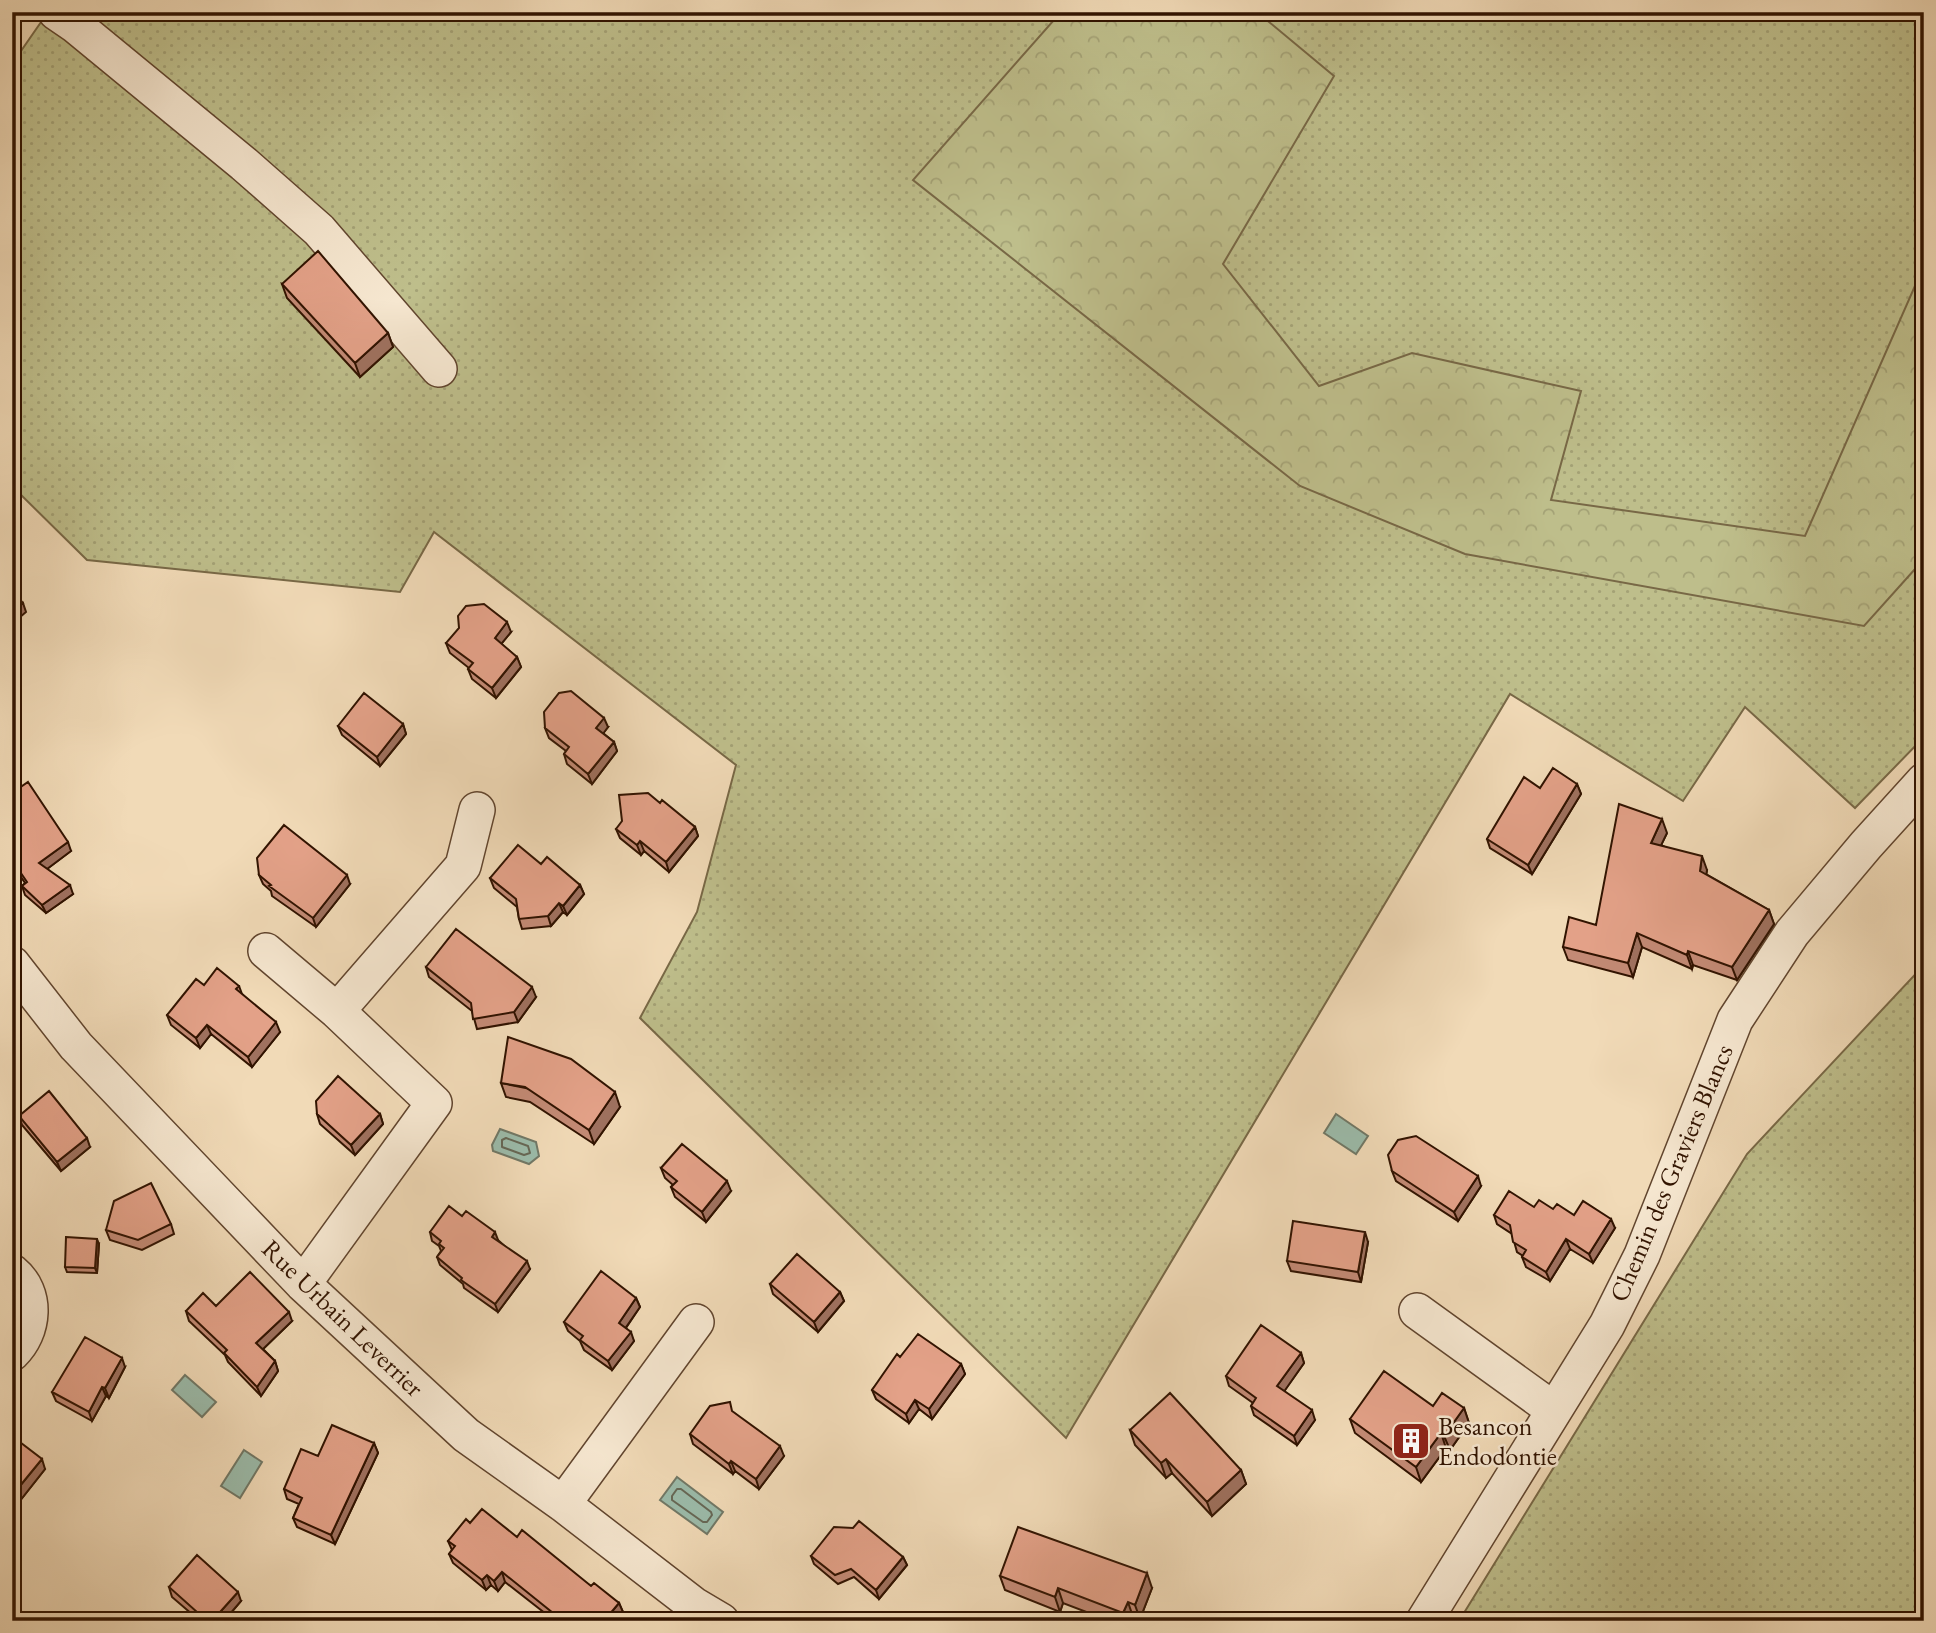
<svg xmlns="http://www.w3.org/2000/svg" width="1936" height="1633" font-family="'EB Garamond',serif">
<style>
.grass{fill:url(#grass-dots);stroke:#786846;stroke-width:2}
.forest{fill:url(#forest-crowns);stroke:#786846;stroke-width:2}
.water{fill:#9bbbaa;stroke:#717866;stroke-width:2}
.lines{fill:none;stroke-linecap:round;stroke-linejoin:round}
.shore{stroke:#666755;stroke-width:2}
.minor-casing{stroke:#61452e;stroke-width:38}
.minor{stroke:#f6e7d0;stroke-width:35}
.wall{fill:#c38a75;stroke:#311300;stroke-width:2}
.shaded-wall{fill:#9f715f;stroke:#311300;stroke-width:2}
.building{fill:#e3a188;stroke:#311300;stroke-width:2}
.labels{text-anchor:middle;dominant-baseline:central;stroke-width:5;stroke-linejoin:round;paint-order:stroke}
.street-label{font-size:26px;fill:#311300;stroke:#f6e7d0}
.poi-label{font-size:26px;fill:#311300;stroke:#f6e7d0;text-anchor:start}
</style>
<defs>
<pattern id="grass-dots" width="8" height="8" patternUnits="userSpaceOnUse" patternTransform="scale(1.75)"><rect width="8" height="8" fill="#bebe8b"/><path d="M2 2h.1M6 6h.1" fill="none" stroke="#a4a276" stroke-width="1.8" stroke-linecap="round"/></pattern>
<pattern id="forest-crowns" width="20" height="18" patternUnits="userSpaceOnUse" patternTransform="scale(1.75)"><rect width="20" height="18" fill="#bebe8b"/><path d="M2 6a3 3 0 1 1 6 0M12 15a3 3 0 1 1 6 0" fill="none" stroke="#a4a276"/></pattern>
</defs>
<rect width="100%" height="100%" fill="#f1dab7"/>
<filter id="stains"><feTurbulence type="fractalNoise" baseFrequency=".00286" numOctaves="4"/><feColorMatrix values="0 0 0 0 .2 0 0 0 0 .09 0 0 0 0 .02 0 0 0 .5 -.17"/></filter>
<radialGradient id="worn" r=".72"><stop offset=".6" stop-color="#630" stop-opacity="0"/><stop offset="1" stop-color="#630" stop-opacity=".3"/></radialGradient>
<path class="grass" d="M48 12H1924V737L1855 808 1745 707 1683 801 1510 694 1066 1438 640 1018 697 912 736 765 434 532 400 592 87 560 12 486V64Z
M1924 965V1621H1459L1747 1154Z"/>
<path class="forest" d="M1061 12H1257L1334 76 1223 264 1319 386 1412 353 1581 391 1551 500 1805 536 1918 279H1924V559L1864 626 1465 554 1300 486 913 180Z"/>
<path class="water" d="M1336 1114 1368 1136 1356 1154 1324 1133Z
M500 1129 536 1142 539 1156 529 1164 493 1151 492 1145Z
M185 1375 216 1402 202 1417 172 1390Z
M244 1450 262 1462 240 1498 221 1486Z
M677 1477 723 1512 707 1534 660 1500Z"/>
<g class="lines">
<path class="shore" d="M506 1138 528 1146 530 1153 524 1155 502 1147V1140Z
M677 1489H681L711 1512 712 1515 707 1522H703L672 1500V1496Z"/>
<defs>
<path id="minor" d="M56 12 75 25 244 164 319 230 439 369
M266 951 337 1011 434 1103 303 1284
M12 964 76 1046 303 1284 466 1435 563 1504 694 1605 721 1621
M337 1011 463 866 477 810
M12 1272C38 1293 34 1332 12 1353
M1417 1311 1554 1410
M563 1504 696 1322
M1424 1621 1607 1325 1642 1255 1735 1020 1792 933 1866 845 1924 781"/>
</defs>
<use href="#minor" class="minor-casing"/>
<use href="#minor" class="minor"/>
</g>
<path class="wall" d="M282 284 388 333 393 347 360 377 287 298Z
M511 632 501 644 517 657 521 667 496 698 472 679 468 669 469 668 450 653 446 643Z
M403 724 406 734 380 766 342 735 338 726Z
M608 727 603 733 614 742 617 751 592 784 567 764 564 754 566 751 549 738 545 728Z
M1577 784 1581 794 1532 874 1490 848 1487 839 1540 788Z
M12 793 71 851 47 869 73 894 46 913 25 895 22 886 25 883 12 864Z
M660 803 695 827 698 836 669 872 644 851 641 855 620 838 616 829Z
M1667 833 1661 845 1707 870 1706 874 1769 910 1774 924 1737 980 1693 965 1692 969 1642 947 1633 977 1568 960 1563 947 1596 925Z
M541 864 580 885 584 894 567 915 563 912 551 926 522 929 519 919 517 907 494 888 490 878Z
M259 875 350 884 316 927 272 896 271 891 263 884Z
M426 967 536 997 518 1022 477 1029 472 1011 429 977Z
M204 985 239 986 242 994 280 1032 252 1067 211 1034 200 1048 171 1025 167 1015Z
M501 1083 620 1107 594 1144 530 1102 506 1097Z
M317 1114H380L383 1124 355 1155 320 1124Z
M19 1116 90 1147 61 1171 22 1125Z
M661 1168 731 1191 706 1222 675 1197 671 1187 673 1185 665 1178Z
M1392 1171 1481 1186 1458 1221 1396 1181Z
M1534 1207 1553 1209 1615 1228 1593 1263 1570 1249 1550 1281 1526 1267 1522 1257 1523 1256 1517 1252 1512 1234 1497 1224 1494 1215Z
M462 1216 498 1240 530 1269 498 1312 464 1288 463 1284 440 1265 437 1257 441 1251 439 1246 432 1241 430 1232Z
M171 1224 174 1234 142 1250 110 1240 106 1230Z
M1368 1242 1361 1282 1291 1271 1287 1261Z
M99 1244 97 1273 67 1272 65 1267Z
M770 1284 840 1292 844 1301 818 1332 773 1294Z
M636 1298 640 1307 626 1328 634 1341 612 1370 584 1350 580 1341 568 1331 564 1322Z
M216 1306 292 1321 263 1349 275 1361 278 1371 261 1396 228 1362 225 1355 189 1321 186 1311Z
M1301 1353 1304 1363 1284 1391 1315 1420 1297 1445 1254 1415 1251 1406 1253 1403 1229 1386 1226 1376Z
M900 1357 961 1364 965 1374 932 1419 919 1409 909 1423 876 1399 872 1390Z
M125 1367 109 1398 106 1396 92 1421 56 1401 52 1392Z
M1433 1406 1464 1408 1469 1423 1450 1450 1446 1448 1421 1482 1355 1433 1350 1419Z
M734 1413 784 1456 759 1489 735 1471 733 1474 693 1444 690 1434Z
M1130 1430 1241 1470 1246 1484 1212 1516 1172 1473 1166 1478 1135 1445Z
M12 1436 45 1469 19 1502 12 1497Z
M374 1443 378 1453 335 1544 297 1527 293 1518 299 1504 287 1499 284 1489 318 1456Z
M470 1523 517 1537 591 1586 619 1603 623 1612 616 1621H555L505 1582 498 1591 491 1585 486 1590 453 1563 449 1554 452 1550 448 1541Z
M811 1556 903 1557 907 1565 879 1599 854 1577 838 1584 814 1564Z
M1000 1576 1152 1588 1140 1619 1133 1617 1131 1621H1110L1063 1603 1060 1612 1005 1590Z
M169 1587 241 1601 224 1621H200L172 1597Z"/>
<path class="shaded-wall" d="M388 333 393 347 360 377 355 363Z
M23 603 26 612 12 624V612Z
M507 622 511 632 498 648 495 638Z
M517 657 521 667 496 698 492 688Z
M604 718 608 727 600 738 596 728Z
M403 724 406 734 380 766 377 757Z
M614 742 617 751 592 784 588 774Z
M1577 784 1581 794 1532 874 1528 865Z
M1662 819 1667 833 1656 856 1651 843Z
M695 827 698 836 669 872 666 862Z
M640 841 644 851 641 855 637 845Z
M68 842 71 851 43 872 39 863Z
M1702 856 1707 870 1705 884 1700 871Z
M347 875 350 884 316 927 313 918Z
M70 885 73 894 46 913 42 905Z
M580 885 584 894 567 915 563 906Z
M559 903 563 912 551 926 548 916Z
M1769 910 1774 924 1737 980 1732 967Z
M1637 933 1642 947 1633 977 1628 963Z
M1688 951 1693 965 1692 969 1687 955Z
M532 987 536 997 518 1022 514 1012Z
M276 1022 280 1032 252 1067 248 1057Z
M207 1025 211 1034 200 1048 196 1038Z
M615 1092 620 1107 594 1144 589 1130Z
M380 1114 383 1124 355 1155 351 1145Z
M87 1138 90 1147 61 1171 57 1162Z
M1478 1176 1481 1186 1458 1221 1454 1212Z
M727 1181 731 1191 706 1222 702 1212Z
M1611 1219 1615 1228 1593 1263 1589 1254Z
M495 1232 498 1240 495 1245 492 1237Z
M1365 1232 1368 1242 1361 1282 1358 1272Z
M97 1239 99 1244 97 1273 95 1268Z
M1566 1239 1570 1249 1550 1281 1546 1272Z
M527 1261 530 1269 498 1312 495 1304Z
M840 1292 844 1301 818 1332 814 1322Z
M636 1298 640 1307 622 1333 619 1323Z
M289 1312 292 1321 260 1352 256 1343Z
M631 1332 634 1341 612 1370 608 1361Z
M1301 1353 1304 1363 1281 1396 1277 1386Z
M122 1358 125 1367 109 1398 105 1388Z
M275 1361 278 1371 261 1396 257 1387Z
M961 1364 965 1374 932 1419 929 1409Z
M102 1387 106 1396 92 1421 89 1412Z
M915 1400 919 1409 909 1423 906 1414Z
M1464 1408 1469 1423 1450 1450 1444 1436Z
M1312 1410 1315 1420 1297 1445 1294 1436Z
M1441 1433 1446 1448 1421 1482 1416 1467Z
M374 1443 378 1453 335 1544 331 1535Z
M780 1446 784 1456 759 1489 756 1479Z
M42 1459 45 1469 19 1502 15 1492Z
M1166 1459 1172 1473 1166 1478 1161 1463Z
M731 1461 735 1471 733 1474 729 1464Z
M1241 1470 1246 1484 1212 1516 1207 1502Z
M903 1557 907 1565 879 1599 876 1590Z
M502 1572 505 1582 498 1591 494 1581Z
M1147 1573 1152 1588 1140 1619 1135 1605Z
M487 1575 491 1585 486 1590 482 1580Z
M1058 1588 1063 1603 1060 1612 1055 1597Z
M238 1592 241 1601 224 1621H212Z
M1128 1602 1133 1617 1131 1621H1126L1123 1613Z
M619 1603 623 1612 616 1621H604Z"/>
<path class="building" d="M318 251 388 333 355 363 282 284Z
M12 590 23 603 12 612Z
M484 604 507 622 495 638 517 657 492 688 468 669 473 663 446 643 459 628 458 616 466 606Z
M571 691 604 718 596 728 614 742 588 774 564 754 569 747 545 728 544 712 559 693Z
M364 693 403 724 377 757 338 726Z
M1553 768 1577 784 1528 865 1487 839 1524 777 1540 788Z
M28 782 68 842 39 863 70 885 42 905 22 886 27 882 12 860V793Z
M648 793 660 803 662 800 695 827 666 862 640 841 637 845 616 829 622 821 619 795Z
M1619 804 1662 819 1651 843 1702 856 1700 871 1769 910 1732 967 1688 951 1687 955 1637 933 1628 963 1563 947 1569 917 1596 925Z
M284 825 347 875 313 918 269 886 271 885 259 875 257 858Z
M518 845 541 864 547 857 580 885 563 906 559 903 548 916 519 919 516 899 490 878Z
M456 929 532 987 514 1012 473 1019 471 1003 426 967Z
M217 968 239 986 236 989 276 1022 248 1057 207 1025 196 1038 167 1015 196 979 204 985Z
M508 1037 571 1059 615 1092 589 1130 525 1087 501 1083Z
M338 1076 380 1114 351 1145 317 1114 316 1101Z
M49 1091 87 1138 57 1162 19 1116Z
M1416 1136 1478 1176 1454 1212 1392 1171 1388 1155 1398 1140Z
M682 1144 727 1181 702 1212 671 1187 677 1181 661 1168Z
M151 1183 171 1224 138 1240 106 1230 114 1201Z
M1509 1191 1534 1207 1539 1200 1553 1209 1557 1204 1574 1215 1583 1201 1611 1219 1589 1254 1566 1239 1546 1272 1522 1257 1526 1250 1513 1242 1510 1225 1494 1215Z
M449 1206 462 1216 466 1211 495 1232 492 1237 527 1261 495 1304 461 1280 462 1278 437 1257 444 1248 439 1244 441 1241 430 1232Z
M1293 1221 1365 1232 1358 1272 1287 1261Z
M66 1237 97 1239 95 1268 65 1267Z
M797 1254 840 1292 814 1322 770 1284Z
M601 1271 636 1298 619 1323 631 1332 608 1361 580 1340 583 1336 564 1322Z
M250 1272 289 1312 256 1343 275 1361 257 1387 224 1353 227 1350 186 1311 203 1293 216 1306Z
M1261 1325 1301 1353 1277 1386 1312 1410 1294 1436 1251 1406 1256 1398 1226 1376Z
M918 1334 961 1364 929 1409 915 1400 906 1414 872 1390 897 1354 900 1357Z
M85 1337 122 1358 105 1388 102 1387 89 1412 52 1392Z
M1384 1371 1433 1406 1442 1393 1464 1408 1444 1436 1441 1433 1416 1467 1350 1419Z
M1170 1393 1241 1470 1207 1502 1166 1459 1161 1463 1130 1430Z
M730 1402 732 1411 780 1446 756 1479 731 1461 729 1464 690 1434 710 1406Z
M332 1425 374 1443 331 1535 293 1518 302 1498 284 1489 301 1449 318 1456Z
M12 1436 42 1459 15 1492 12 1490Z
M482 1509 517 1537 522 1530 591 1586 594 1583 619 1603 604 1621H563L502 1572 494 1581 487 1575 482 1580 449 1554 455 1546 448 1541 466 1519 470 1523Z
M859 1521 903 1557 876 1590 851 1569 835 1575 811 1556 834 1527 853 1528Z
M1018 1527 1147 1573 1135 1605 1128 1602 1123 1613 1058 1588 1055 1597 1000 1576Z
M197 1555 238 1592 212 1621H207L169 1587Z"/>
<defs>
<symbol id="building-square" viewBox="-11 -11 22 22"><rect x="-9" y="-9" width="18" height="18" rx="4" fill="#8f2418" stroke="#f6e7d0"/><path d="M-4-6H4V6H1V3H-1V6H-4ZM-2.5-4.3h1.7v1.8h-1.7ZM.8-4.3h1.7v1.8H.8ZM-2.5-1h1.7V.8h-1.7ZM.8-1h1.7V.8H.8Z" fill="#fff"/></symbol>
</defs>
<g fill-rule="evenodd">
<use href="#building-square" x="1389" y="1419" width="44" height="44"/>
</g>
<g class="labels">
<g class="street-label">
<text transform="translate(1671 1173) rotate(-67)">Chemin des Graviers Blancs</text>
<text transform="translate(343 1318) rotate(44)">Rue Urbain Leverrier</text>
</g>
<g class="poi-label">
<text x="1438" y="1426">Besancon<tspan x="1438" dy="30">Endodontie</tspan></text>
</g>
</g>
<rect width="1936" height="1633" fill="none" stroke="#f1dab7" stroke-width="42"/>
<rect x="14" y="14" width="1908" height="1605" fill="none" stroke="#311300" stroke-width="3.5"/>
<rect x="21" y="21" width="1894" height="1591" fill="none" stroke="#311300" stroke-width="2"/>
<rect width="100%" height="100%" filter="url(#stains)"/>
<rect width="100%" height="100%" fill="url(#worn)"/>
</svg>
